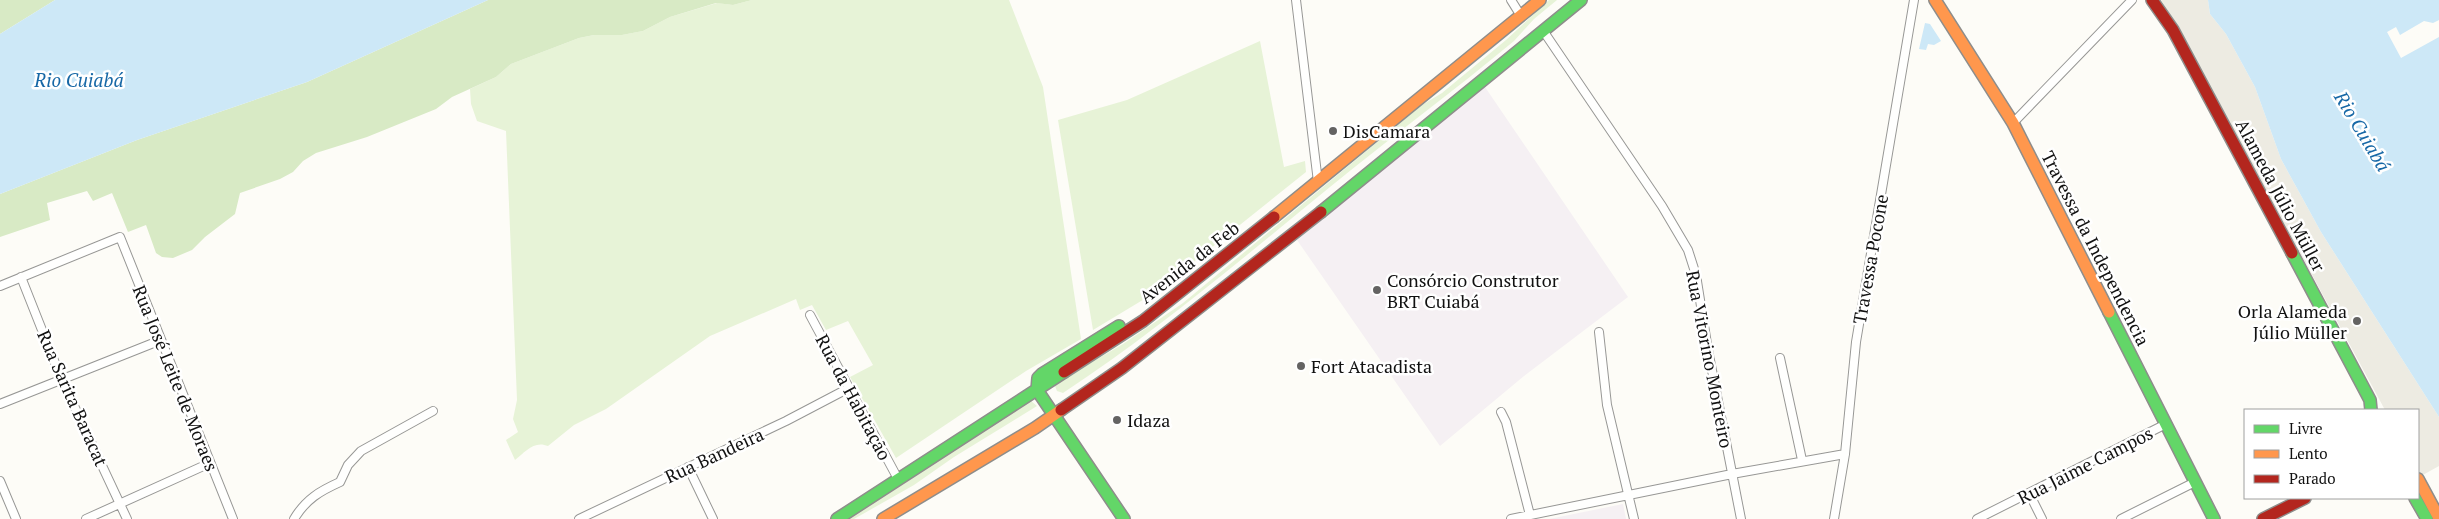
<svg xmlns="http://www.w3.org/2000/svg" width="2439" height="519" font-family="'PT Serif',serif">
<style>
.industrial{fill:#f5f0f3}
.green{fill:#e7f3d7}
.forest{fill:#d8eac5}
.plaza{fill:#edebe2}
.water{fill:#cde8f7}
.pier{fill:#fdfcf7}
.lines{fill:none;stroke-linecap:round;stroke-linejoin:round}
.street-casing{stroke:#979795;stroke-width:10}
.fast-casing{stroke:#8e8d8b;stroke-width:14}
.slow-casing{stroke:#8e8d8b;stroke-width:14}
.jam-casing{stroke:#8e8d8b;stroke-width:14}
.street{stroke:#fffffe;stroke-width:8}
.fast{stroke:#63d668;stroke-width:11}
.slow{stroke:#ff974d;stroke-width:11}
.jam{stroke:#b3261e;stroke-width:11}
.poi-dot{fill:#646362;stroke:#fff;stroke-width:2}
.labels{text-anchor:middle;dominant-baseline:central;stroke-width:5;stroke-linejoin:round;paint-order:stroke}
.poi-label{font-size:18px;fill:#111;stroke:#fff;text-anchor:start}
.street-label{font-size:18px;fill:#111;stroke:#fff}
.water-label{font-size:19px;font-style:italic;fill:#1768a6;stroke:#fff}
</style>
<rect width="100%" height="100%" fill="#fdfcf7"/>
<path class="industrial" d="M1485 87 1628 297 1524 376 1440 446 1297 240Z
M1623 504 1626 519H1549Z"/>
<path class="green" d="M752 0H1009L1043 87 1081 339 1026 371 896 458 850 377 873 365 848 321 826 330 812 305 800 310 796 299 710 336 606 409 574 425 548 446C534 440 525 452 515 460L506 440 518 432 513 419 517 400 506 131 477 121 471 104 470 89 496 77 511 64 579 38 594 35H622L643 31 670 17 717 3 733 5Z
M1549 0H1557L1534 19 1514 41C1454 91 1391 137 1330 187 1243 258 1157 331 1063 393L1057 391 1055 386 1058 382 1123 344 1183 303 1422 105 1442 93 1506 40Z
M1260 41 1284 167 1305 161 1306 172 1156 292 1093 330 1058 120 1127 100Z
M1030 400 1037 406 954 457 914 485 854 519H846Z"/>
<path class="forest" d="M0 0H55L0 34Z
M488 0H752L733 5 716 3 670 17 643 31 622 35H594L579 38 511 64 496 77 452 97 436 109 367 137 316 153 303 161 293 172 280 179 240 193 235 214 205 237 192 250 173 258 162 257 156 253 146 225 128 232 112 193 93 201 87 191 47 203 50 220 0 237V194L137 140 307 82Z"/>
<path class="plaza" d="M2161 0H2208L2210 14 2226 34 2255 87 2281 159 2321 232 2439 417V466L2421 476 2418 471V410H2385L2177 25Z"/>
<path class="water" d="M55 0H488L307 82 137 140 0 194V34Z
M2208 0H2439V417L2321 232 2281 159 2255 87 2226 34 2210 14Z
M1925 23 1930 24 1941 41 1934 45 1928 44 1926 50 1919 49Z"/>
<path class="pier" d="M2439 20V37L2401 58 2387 32 2396 27 2400 35 2424 21 2433 23Z"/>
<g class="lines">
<defs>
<path id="street" d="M1296 0 1318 182
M1511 0 1521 16
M1544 32 1662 206 1688 250 1696 275 1708 350 1741 519
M2013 123 2132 0
M21 277 61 378 127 519
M0 286 120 237 233 519
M810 315 898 479
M1599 332 1607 405 1634 519
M1780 358 1802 460
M0 404 161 340
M1501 412 1506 422 1530 515
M688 467 713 519
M0 481 16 519
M2029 493 2042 519
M86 519 210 463
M294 519C306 499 320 491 340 482L348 465 361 451 433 411
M579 519 786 421 849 388
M1511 519 1732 474 1845 454
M1834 519 1845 454 1856 342 1914 0
M1977 519 2166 424
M2121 519 2195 482"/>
<path id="fast" d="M1321 212 1581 0
M2292 253 2370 400 2371 410
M2109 312 2214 519
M1037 390 1124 519
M1037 390 1038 378 1042 374 1119 326
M2415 498 2427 519
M837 519 1064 372"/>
<path id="slow" d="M1935 0 2013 123 2109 312
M1274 217 1540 0
M2418 479 2439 518
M883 519 1035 428 1061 410"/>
<path id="jam" d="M2152 0 2173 30 2292 253
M1064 372 1143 321 1274 217
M1061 410 1122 368 1321 212
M2263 519 2305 498"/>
</defs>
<use href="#street" class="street-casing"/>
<use href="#fast" class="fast-casing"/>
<use href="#slow" class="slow-casing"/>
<use href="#jam" class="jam-casing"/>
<use href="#street" class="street"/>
<use href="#fast" class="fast"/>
<use href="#slow" class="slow"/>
<use href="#jam" class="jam"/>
</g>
<g class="poi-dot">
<circle cx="1333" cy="131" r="5"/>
<circle cx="1377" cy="290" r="5"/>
<circle cx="2357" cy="321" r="5"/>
<circle cx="1301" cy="366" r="5"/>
<circle cx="1117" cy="420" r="5"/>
</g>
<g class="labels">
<g class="poi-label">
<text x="1343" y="131">DisCamara</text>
<text x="1387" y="280">Consórcio Construtor<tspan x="1387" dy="21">BRT Cuiabá</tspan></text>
<text x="2347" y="311" text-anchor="end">Orla Alameda<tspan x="2347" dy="21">Júlio Müller</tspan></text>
<text x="1311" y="366">Fort Atacadista</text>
<text x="1127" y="420">Idaza</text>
</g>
<g class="street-label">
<text transform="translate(2281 195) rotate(62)">Alameda Júlio Müller</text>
<text transform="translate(2096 248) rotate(63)">Travessa da Independencia</text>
<text transform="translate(1870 259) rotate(-80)">Travessa Pocone</text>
<text transform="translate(1189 262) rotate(-38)">Avenida da Feb</text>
<text transform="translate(1710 359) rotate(79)">Rua Vitorino Monteiro</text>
<text transform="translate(176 378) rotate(68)">Rua José Leite de Moraes</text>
<text transform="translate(854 397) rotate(62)">Rua da Habitação</text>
<text transform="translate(73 398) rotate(66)">Rua Sarita Baracat</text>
<text transform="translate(714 455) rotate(-25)">Rua Bandeira</text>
<text transform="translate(2085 465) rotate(-27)">Rua Jaime Campos</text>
</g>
<g class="water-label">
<text x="79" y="79">Rio Cuiabá</text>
<text transform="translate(2363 131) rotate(59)">Rio Cuiabá</text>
</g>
</g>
<rect x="2244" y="409" width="175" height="90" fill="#ffffff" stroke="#a0a0a0"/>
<rect x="2254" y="425" width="25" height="8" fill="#63d668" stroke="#a0a0a0"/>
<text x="2289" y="434" font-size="15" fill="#111111">Livre</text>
<rect x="2254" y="450" width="25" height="8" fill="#ff974d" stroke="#a0a0a0"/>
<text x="2289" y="459" font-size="15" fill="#111111">Lento</text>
<rect x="2254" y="475" width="25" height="8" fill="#b3261e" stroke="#a0a0a0"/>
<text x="2289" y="484" font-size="15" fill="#111111">Parado</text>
</svg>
